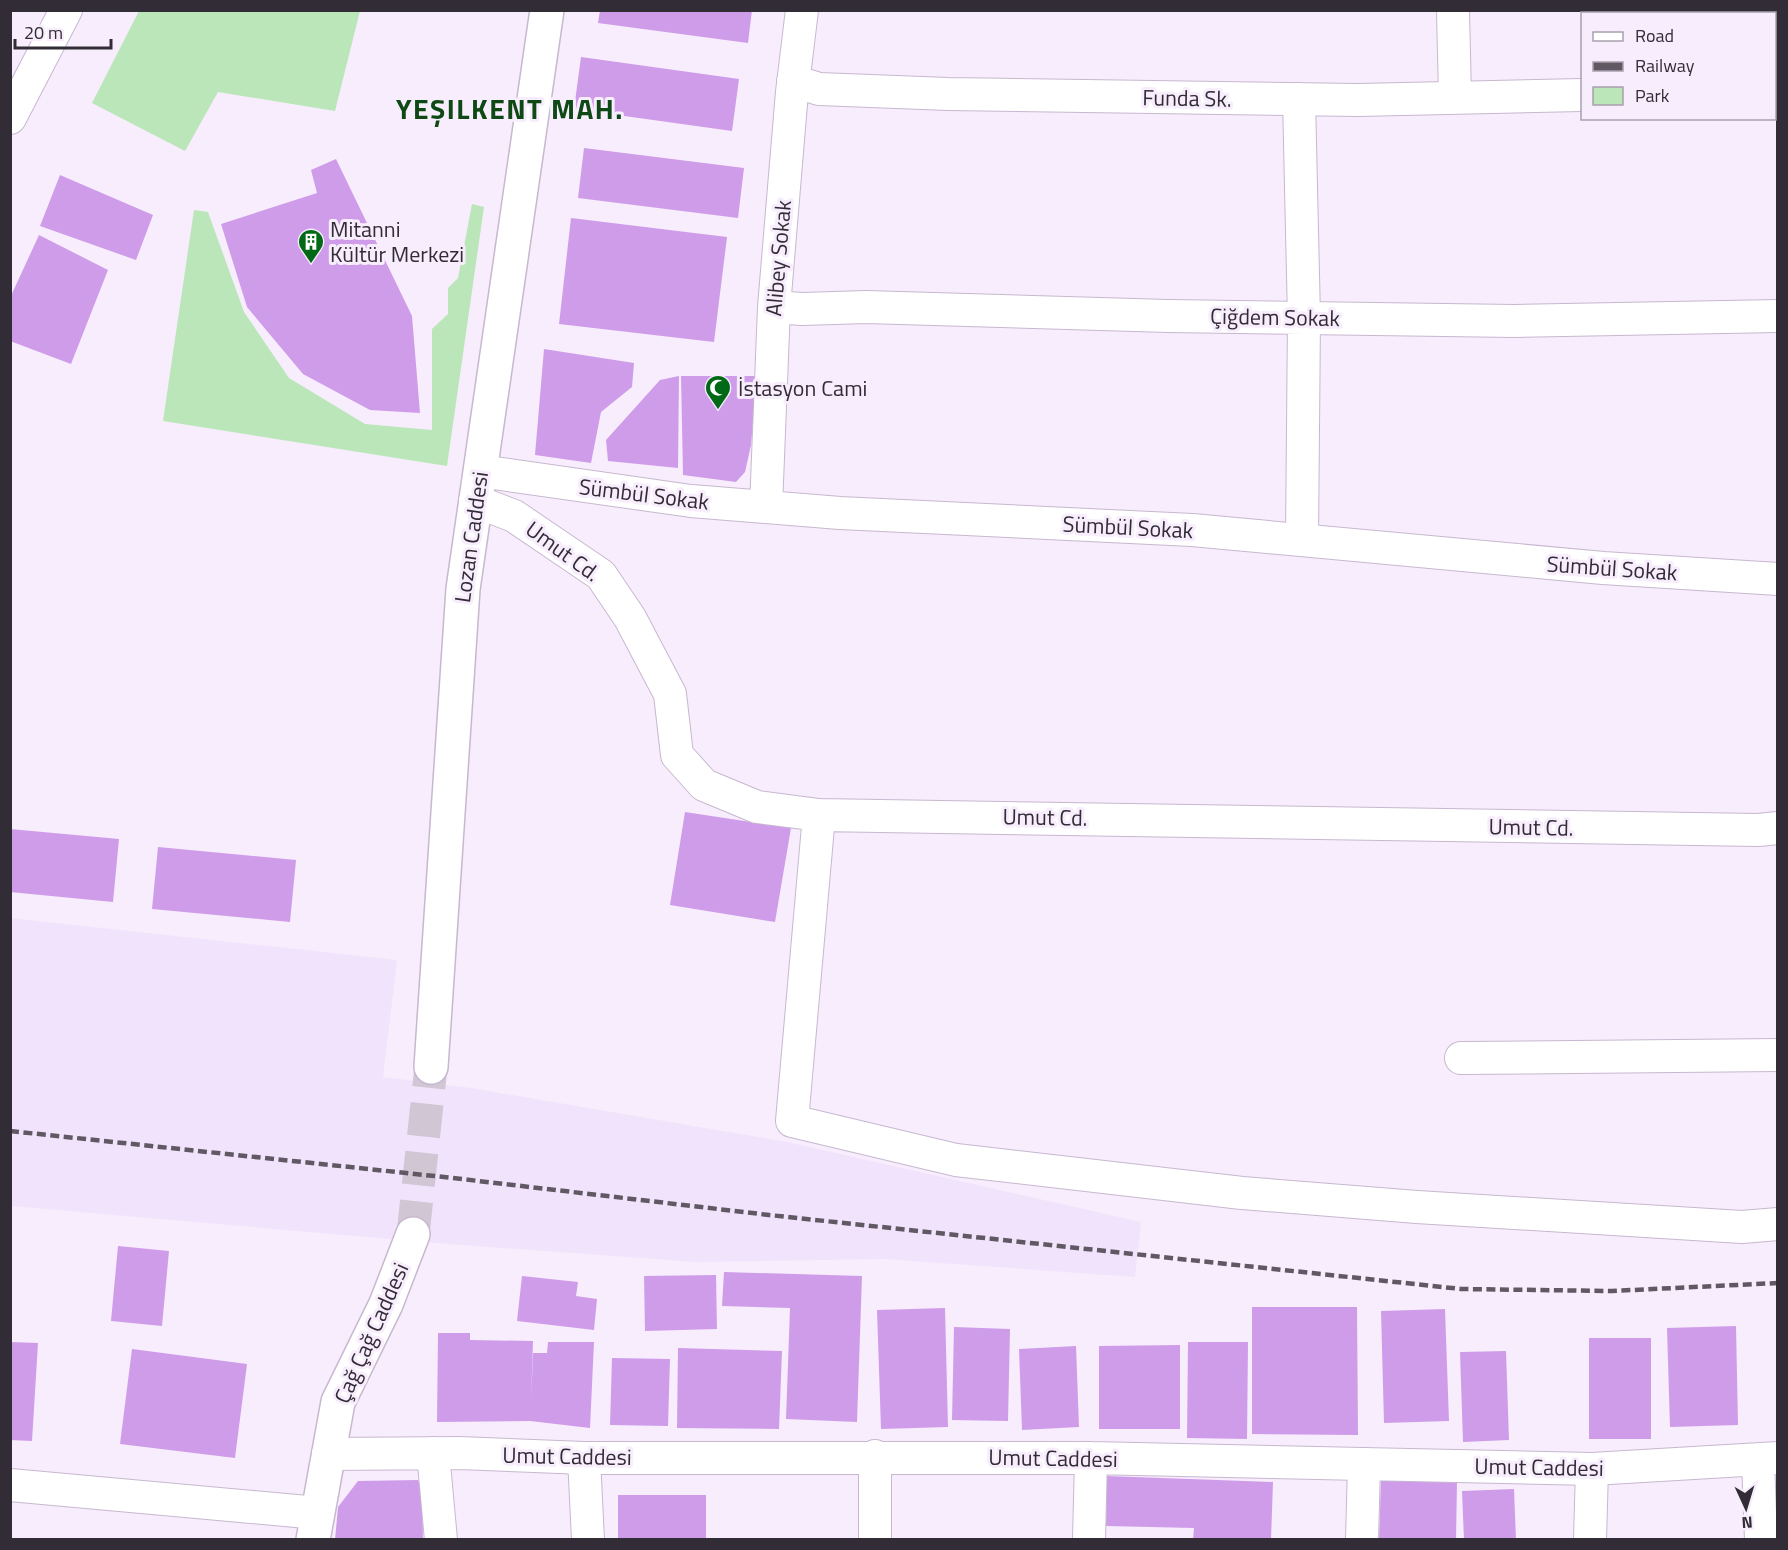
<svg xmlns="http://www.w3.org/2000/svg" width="1788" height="1550" font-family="'Titillium Web',sans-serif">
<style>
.built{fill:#f2e3fc}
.green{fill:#bae6b9}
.building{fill:#cf9cea}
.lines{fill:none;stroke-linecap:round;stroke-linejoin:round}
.major-tunnel{stroke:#d0c6d4;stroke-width:33;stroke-dasharray:33 16;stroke-linecap:butt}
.minor-casing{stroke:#c7b8d0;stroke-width:34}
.major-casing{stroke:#c7b8d0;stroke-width:36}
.minor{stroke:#fff;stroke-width:32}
.major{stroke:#fff;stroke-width:33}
.rail{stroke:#605964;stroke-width:4.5;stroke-dasharray:9 4.5;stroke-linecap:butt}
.labels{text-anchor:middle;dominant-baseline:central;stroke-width:6;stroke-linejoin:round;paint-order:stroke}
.street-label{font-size:22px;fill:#322c36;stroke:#f7edfc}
.poi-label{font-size:22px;fill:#322c36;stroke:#f7edfc;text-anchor:start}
.district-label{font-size:28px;font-weight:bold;letter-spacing:1.5px;fill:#0e4814;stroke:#f7edfc}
</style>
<rect width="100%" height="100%" fill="#f7edfc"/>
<path class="built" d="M10 918 397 960 383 1077 471 1088 787 1142 1141 1222 1135 1277 884 1259 696 1262 448 1244 11 1206Z"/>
<path class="green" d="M139 11V10L360 11 335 111 218 92 185 151 92 103Z
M472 204 484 207 447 466 163 421 194 210 208 212 244 312 289 378 365 424 432 430V329L448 314V288L458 278Z"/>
<path class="building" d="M600 10H752L748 43 598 23Z
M581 57 739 79 732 131 574 109Z
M584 148 744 168 738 218 578 198Z
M336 159 412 316 420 413 370 410 303 374 247 307 221 224 317 193 311 170Z
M60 175 153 215 136 260 40 226Z
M571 218 727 237 714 342 559 324Z
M39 235 108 270 71 364 10 341V298Z
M544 349 634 363 632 387 601 412 591 463 535 455Z
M679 376 678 468 608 461 606 440 660 380Z
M681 376H757L751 445 745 472 736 482 683 475Z
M685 812 791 828 775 922 670 905Z
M10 829 119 839 113 902 10 892Z
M158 847 296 860 290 922 152 909Z
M118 1246 169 1251 162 1326 111 1321Z
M724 1272 862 1276 857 1422 786 1419 790 1308 722 1306Z
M716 1275 717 1329 645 1331 644 1276Z
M522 1276 578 1282 576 1296 597 1299 594 1330 517 1321Z
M1252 1307H1357L1358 1435 1252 1434Z
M945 1308 948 1427 881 1429 877 1310Z
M1445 1309 1449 1421 1384 1423 1381 1311Z
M1736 1326 1738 1425 1670 1427 1667 1328Z
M954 1327 1010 1329 1008 1421 952 1420Z
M438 1333H470V1340L533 1341 531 1402 533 1353H547L548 1342H594L590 1428 530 1421 437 1422Z
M1589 1338H1651V1439H1589Z
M10 1342 38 1343 32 1441 10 1440Z
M1188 1342H1248L1247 1439 1187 1438Z
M1180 1345V1429H1099V1346Z
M1076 1346 1079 1427 1022 1430 1019 1349Z
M678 1348 782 1351 779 1429 677 1428Z
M132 1349 247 1364 235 1458 120 1444Z
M1506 1351 1509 1440 1463 1442 1460 1352Z
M612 1358 670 1359 668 1426 610 1425Z
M1107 1476 1273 1482 1271 1540H1193L1194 1528 1106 1526Z
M418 1480 422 1489 423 1540H335L338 1507 358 1481Z
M1381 1480 1457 1482 1456 1540H1379Z
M1514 1489 1516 1540H1464L1462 1491Z
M618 1495H706V1540H618Z"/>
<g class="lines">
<path class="major-tunnel" d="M413 1234 431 1067"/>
<defs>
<path id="minor" d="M1453 10 1455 98
M793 81 819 89 948 94 1358 100 1582 95
M1774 90 1778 89
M1299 99 1304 318 1302 540
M10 118 66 10
M774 307 802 309 866 307 1168 316 1514 321 1778 316
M480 471 691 501 766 507 840 513 1192 530 1603 568 1778 579
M475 501 514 516 601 575 630 618 670 694 677 755 704 785 757 807 819 815 1758 830 1778 828
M766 507 774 307 792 92 802 10
M819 815 792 1121 956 1160 1242 1193 1417 1207 1742 1227 1778 1224
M1461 1058 1778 1055
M433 1453 441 1540
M328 1454 459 1453 584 1458H1091L1592 1469 1778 1458
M584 1458 588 1540
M1758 1460 1761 1540
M10 1485 318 1513
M875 1540V1456
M1089 1540 1091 1458
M1362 1540 1364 1464
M1590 1540 1592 1469"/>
<path id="major" d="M431 1067 463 589 547 10
M313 1540 338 1402 386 1304 413 1234"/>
</defs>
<use href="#minor" class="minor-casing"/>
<use href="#major" class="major-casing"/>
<use href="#minor" class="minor"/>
<use href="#major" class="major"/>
<path class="rail" d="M10 1131 453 1178 769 1215 1461 1289 1612 1291 1778 1283"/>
</g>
<defs>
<symbol id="building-pin" viewBox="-11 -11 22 30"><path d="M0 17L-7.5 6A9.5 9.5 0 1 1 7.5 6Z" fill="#006916" stroke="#f7edfc"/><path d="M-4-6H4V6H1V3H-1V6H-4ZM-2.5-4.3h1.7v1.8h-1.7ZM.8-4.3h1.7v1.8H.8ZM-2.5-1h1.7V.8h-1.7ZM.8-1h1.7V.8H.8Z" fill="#fff"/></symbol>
<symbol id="mosque-pin" viewBox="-11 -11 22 30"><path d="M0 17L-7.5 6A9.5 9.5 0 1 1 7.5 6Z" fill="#006916" stroke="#f7edfc"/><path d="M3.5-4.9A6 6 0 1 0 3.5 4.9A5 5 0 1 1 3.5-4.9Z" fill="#fff"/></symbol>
</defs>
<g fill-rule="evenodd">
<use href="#building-pin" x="296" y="227" width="30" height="40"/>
<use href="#mosque-pin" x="703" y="373" width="30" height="40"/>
</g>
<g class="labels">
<g class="street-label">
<text transform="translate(1187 98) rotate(1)">Funda Sk.</text>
<text transform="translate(778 258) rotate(-85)">Alibey Sokak</text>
<text transform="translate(1275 317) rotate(1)">Çiğdem Sokak</text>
<text transform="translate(644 494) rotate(7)">Sümbül Sokak</text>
<text transform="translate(1128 527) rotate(3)">Sümbül Sokak</text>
<text transform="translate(471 537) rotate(-82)">Lozan Caddesi</text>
<text transform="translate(563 551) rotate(36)">Umut Cd.</text>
<text transform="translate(1612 568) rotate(4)">Sümbül Sokak</text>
<text transform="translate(1045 817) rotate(1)">Umut Cd.</text>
<text transform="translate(1531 827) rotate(1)">Umut Cd.</text>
<text transform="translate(371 1333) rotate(-66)">Çağ Çağ Caddesi</text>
<text transform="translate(567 1456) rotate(1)">Umut Caddesi</text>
<text transform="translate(1053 1458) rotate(1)">Umut Caddesi</text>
<text transform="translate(1539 1467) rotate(1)">Umut Caddesi</text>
</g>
<g class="poi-label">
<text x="330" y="229">Mitanni<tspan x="330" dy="25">Kültür Merkezi</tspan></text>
<text x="738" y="388">İstasyon Cami</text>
</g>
<g class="district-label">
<text x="510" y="108">YEŞILKENT MAH.</text>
</g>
</g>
<rect width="1788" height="1550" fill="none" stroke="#322c36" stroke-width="24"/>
<rect x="1581" y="12" width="195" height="108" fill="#f7edfc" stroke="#a8a0ad" stroke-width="1.5"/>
<rect x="1593" y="32" width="30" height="9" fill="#ffffff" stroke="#a8a0ad" stroke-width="1.5"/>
<text x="1635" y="42" font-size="18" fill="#322c36">Road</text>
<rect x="1593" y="62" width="30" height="9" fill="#605964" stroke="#a8a0ad" stroke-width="1.5"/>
<text x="1635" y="72" font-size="18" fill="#322c36">Railway</text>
<rect x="1593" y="87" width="30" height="18" fill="#bae6b9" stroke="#a8a0ad" stroke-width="1.5"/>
<text x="1635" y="102" font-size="18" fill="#322c36">Park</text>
<g transform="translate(1746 1508) rotate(176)" stroke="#f7edfc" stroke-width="4.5" paint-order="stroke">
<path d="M0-4.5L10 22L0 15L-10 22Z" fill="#322c36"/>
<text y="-9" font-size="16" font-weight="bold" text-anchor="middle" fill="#322c36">N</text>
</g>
<path d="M15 39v9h96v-9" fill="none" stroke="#322c36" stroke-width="3"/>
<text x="24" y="39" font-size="18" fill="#322c36" stroke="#f7edfc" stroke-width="4.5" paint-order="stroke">20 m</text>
</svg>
